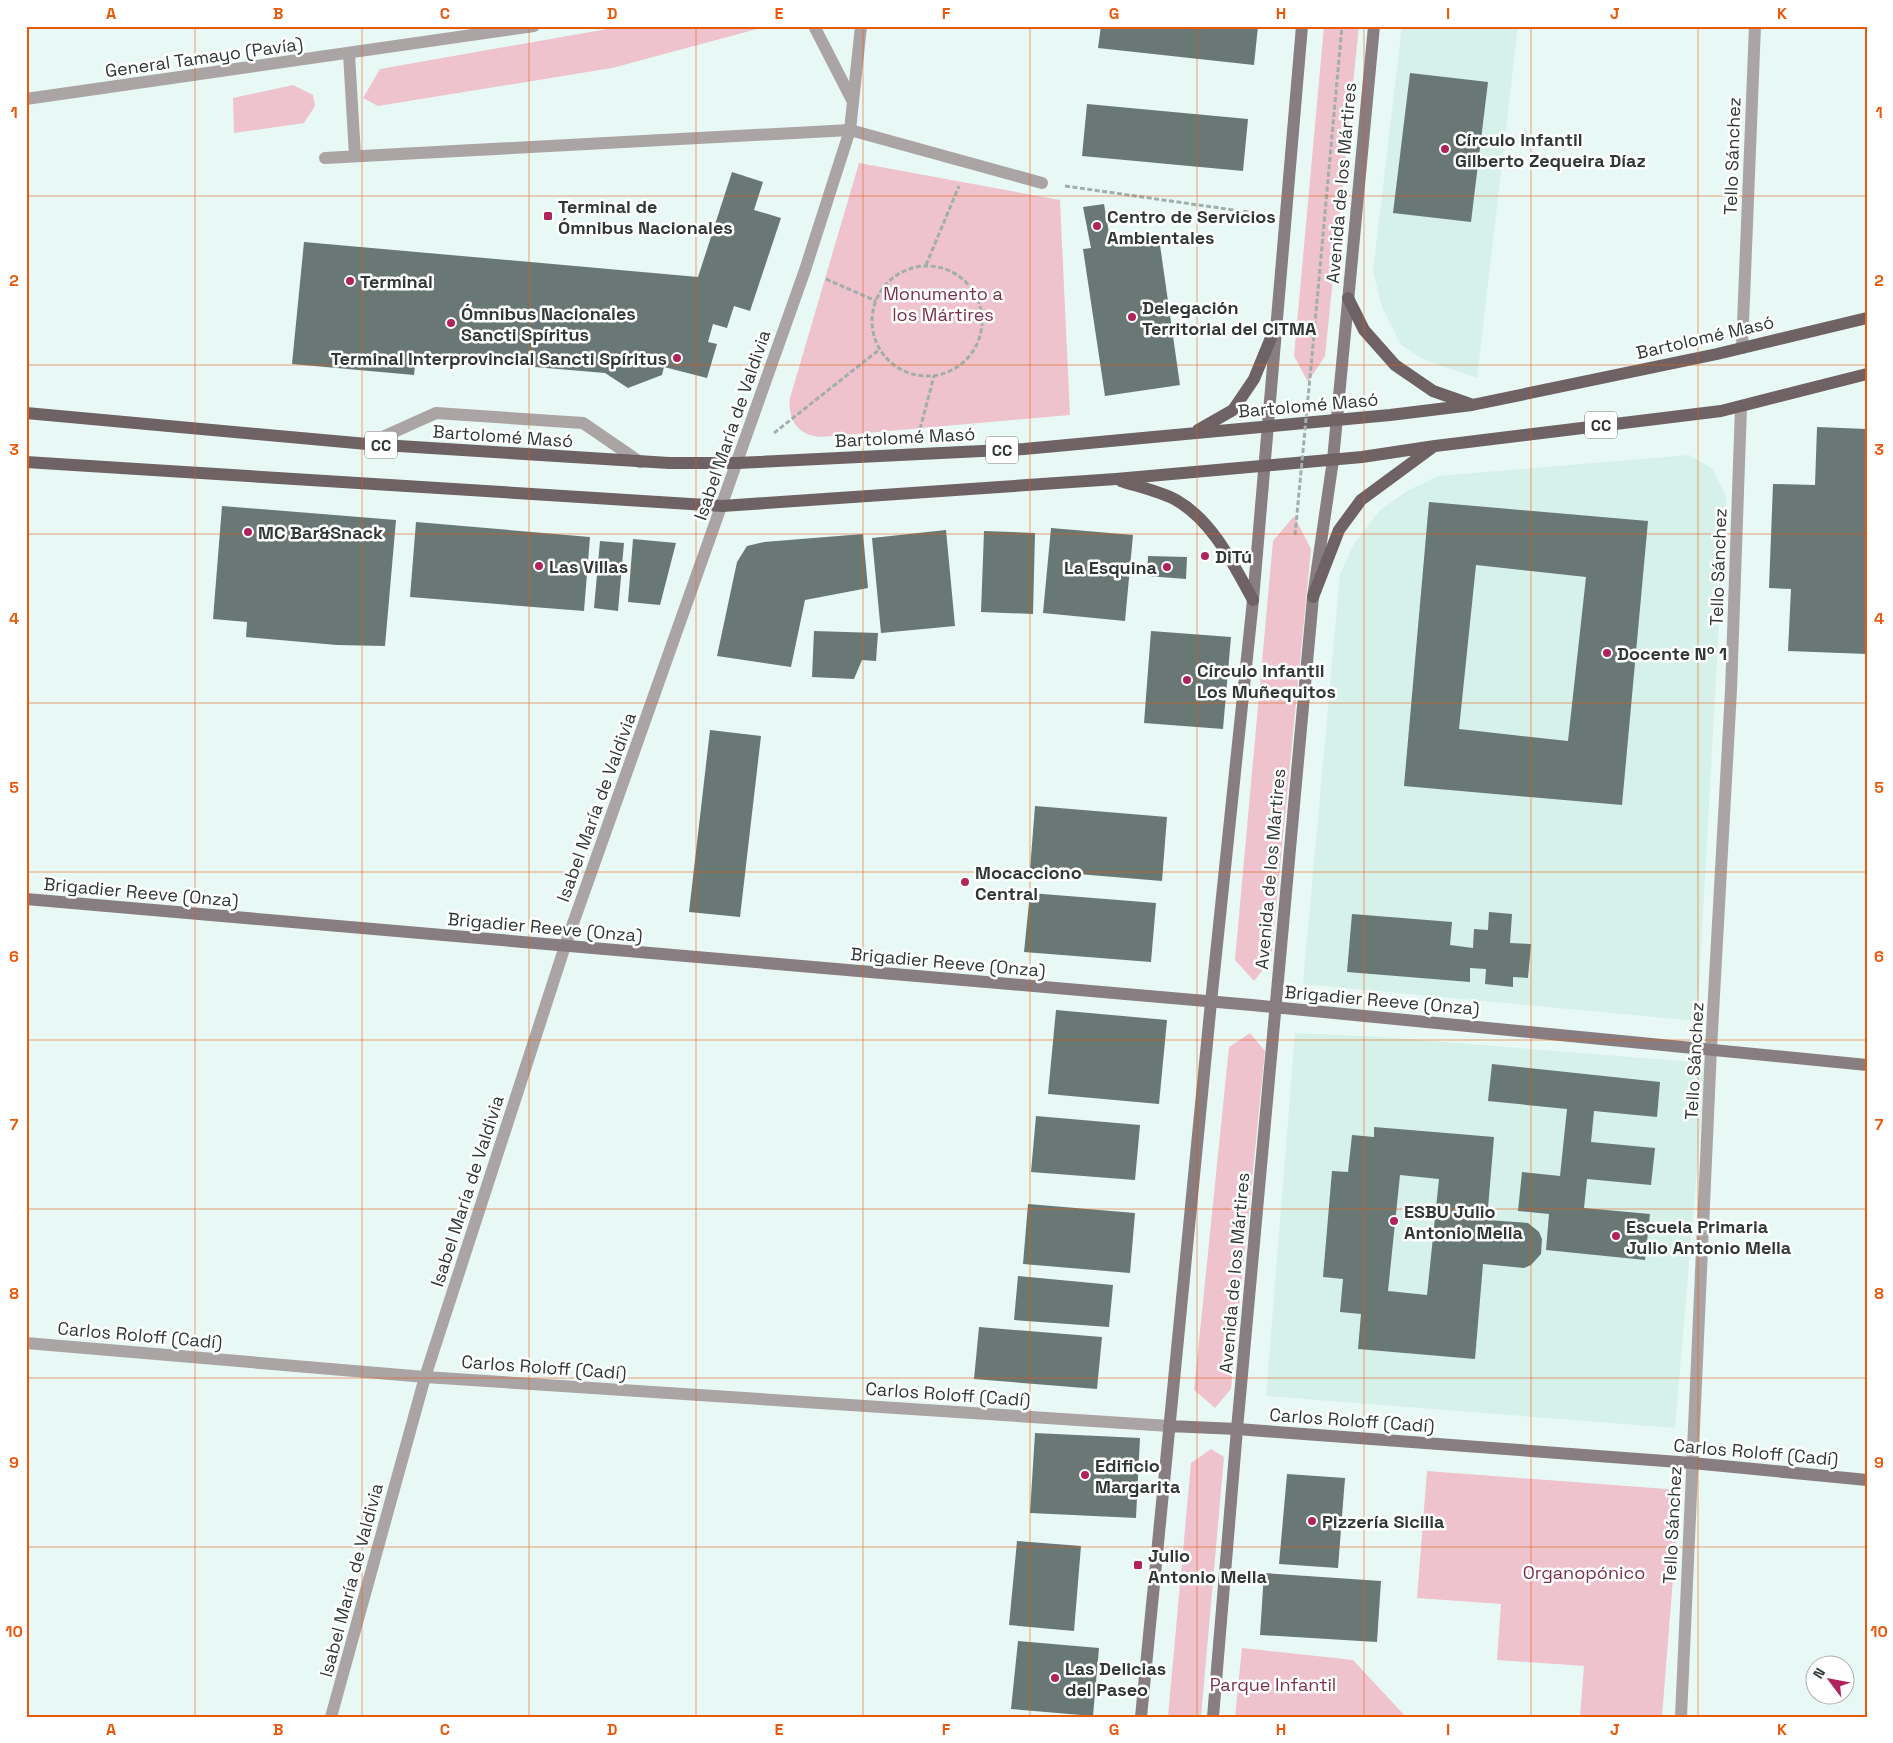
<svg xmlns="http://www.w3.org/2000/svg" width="1893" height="1743" font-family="'Space Grotesk',sans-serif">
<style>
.built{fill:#d6f0ea}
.green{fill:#eec3cd}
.building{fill:#697875;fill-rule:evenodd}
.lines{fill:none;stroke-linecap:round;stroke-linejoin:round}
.path{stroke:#a1aeab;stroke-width:3;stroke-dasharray:5 2.5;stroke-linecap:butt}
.lane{stroke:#aba4a5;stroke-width:12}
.street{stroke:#aba4a5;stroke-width:12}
.secondary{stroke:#887d80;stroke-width:12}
.primary{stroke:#6e6265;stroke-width:12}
.path-bridge{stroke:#a1aeab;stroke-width:3;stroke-dasharray:5 2.5;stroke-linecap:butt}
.grid{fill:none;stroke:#e8590c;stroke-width:1;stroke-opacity:0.55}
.poi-dot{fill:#b1235c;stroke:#fff;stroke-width:2}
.labels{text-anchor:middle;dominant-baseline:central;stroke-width:5;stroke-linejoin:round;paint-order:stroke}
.shield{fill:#fff;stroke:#6e7372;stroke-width:1}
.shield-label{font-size:16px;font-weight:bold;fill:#303735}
.street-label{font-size:18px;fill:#303735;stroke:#fff}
.poi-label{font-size:18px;font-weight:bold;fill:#303735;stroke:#fff;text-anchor:start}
.park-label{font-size:18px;fill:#793148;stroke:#fff}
.neatline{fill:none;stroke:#e8590c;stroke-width:2}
.grid-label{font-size:16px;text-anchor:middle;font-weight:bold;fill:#e8590c}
</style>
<rect width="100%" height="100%" fill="#e8f9f5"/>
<path class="built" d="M1402 26H1518L1477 378 1425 360 1401 345 1382 307 1373 271Z
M1689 455 1713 469 1726 497 1697 1021 1303 984 1340 574 1354 544 1379 511 1407 491 1438 476Z
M1295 1033 1382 1037 1706 1063 1675 1428 1266 1396Z"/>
<path class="green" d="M644 26H750L761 28 612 68 378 106 363 98 380 69 613 28Z
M1324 26H1359L1325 356 1308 382 1294 356Z
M293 85 313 95 315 106 304 123 234 133 233 98Z
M859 163 1060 200 1070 415 821 437C799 436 787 420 790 398Z
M1294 516 1311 549 1271 960 1254 981 1235 960 1273 541Z
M1250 1033 1265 1051 1231 1389 1215 1408 1194 1390 1229 1047Z
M1211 1449 1224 1457 1201 1717H1168L1191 1463Z
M1427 1471 1680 1490 1662 1717H1580L1584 1666 1497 1660 1501 1604 1417 1598Z
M1242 1648 1353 1660 1406 1717H1235Z"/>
<path class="building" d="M1101 26H1258L1254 65 1098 48Z
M1410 73 1488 82 1471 222 1393 213Z
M1087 104 1248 119 1243 171 1082 156Z
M732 172 763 182 754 210 781 218 750 311 734 306 727 328 713 324 708 342 717 344 707 378 664 367 662 375 628 388 605 373 416 357 414 375 292 364 304 242 698 277Z
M1104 204 1111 245 1159 238 1180 385 1105 396 1083 249 1091 248 1083 207Z
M1817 427 1867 429V654L1788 651 1791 589 1769 588 1773 484 1815 485Z
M1429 502 1648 521 1622 805 1404 786ZM1476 565 1586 577 1568 741 1459 729Z
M222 506 396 520 385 646 337 645 246 637 247 622 213 619Z
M416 522 590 537 584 611 410 597Z
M1051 528 1133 535 1125 621 1043 613Z
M946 530 955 626 881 633 872 538Z
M984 531 1035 533 1033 614 981 612Z
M863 534 868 588 805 600 791 667 717 656 737 562 747 546 764 542Z
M633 539 676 543 660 605 628 602Z
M600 541 624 543 618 611 594 608Z
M1148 556 1187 557 1186 579 1147 576Z
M814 631 878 633 876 661 862 660 854 679 812 677Z
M1151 631 1231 637 1223 729 1144 723Z
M710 730 761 736 740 917 689 912Z
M1035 806 1167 817 1162 881 1030 870Z
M1030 893 1156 903 1151 962 1024 952Z
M1489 912 1512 914 1510 943 1531 944 1528 978 1513 977V987L1485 984 1486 969 1470 968V982L1347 972 1352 914 1452 922 1450 945 1473 948 1474 929 1488 930Z
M1056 1010 1167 1020 1159 1104 1048 1094Z
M1492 1064 1660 1082 1657 1117 1594 1111 1591 1142 1655 1148 1651 1185 1587 1179 1584 1208 1650 1214 1645 1260 1546 1250 1549 1214 1518 1211 1522 1172 1560 1176 1567 1109 1488 1101Z
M1036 1116 1140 1125 1135 1180 1031 1172Z
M1374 1127 1494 1137 1487 1220 1528 1223 1539 1232 1542 1239 1541 1254 1531 1265 1524 1268 1483 1264 1475 1359 1358 1349 1361 1314 1340 1312 1343 1279 1323 1277 1332 1171 1348 1172 1352 1135 1374 1137ZM1400 1175 1439 1179 1427 1295 1388 1291Z
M1028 1204 1135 1213 1130 1273 1023 1264Z
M1018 1276 1113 1285 1109 1327 1014 1320Z
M979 1327 1102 1337 1097 1389 974 1379Z
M1035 1433 1140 1438 1136 1518 1030 1513Z
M1287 1474 1345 1478 1338 1568 1279 1564Z
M1017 1541 1081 1546 1074 1631 1009 1625Z
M1264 1573 1381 1581 1377 1642 1260 1635Z
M1018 1641 1099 1648 1093 1716 1011 1709Z"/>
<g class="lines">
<path class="path" d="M1065 186 1262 214
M926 265 959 186
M872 321a55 55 0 1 1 110 0a55 55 0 1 1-110 0Z
M826 279 876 301
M1312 356 1342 26
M920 429 934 376
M774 433 880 349"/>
<path class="lane" d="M349 54 355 156
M325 158 850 130 1042 183
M367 444 436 413 583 423 640 462"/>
<path class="street" d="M814 26 852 100
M26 99 534 26
M1742 348 1755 26
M26 1343 425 1377 1169 1426
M331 1717 425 1377 565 946 805 270 850 130 861 26
M1681 1717 1711 1049 1731 690 1741 407"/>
<path class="secondary" d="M26 899 1252 1005 1867 1065
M1169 1426 1237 1429 1692 1463 1867 1480
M1141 1717 1211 1002 1253 600 1302 26
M1213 1717 1237 1429 1313 597 1333 460 1374 26"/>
<path class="primary" d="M1348 298 1364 330 1395 365 1433 391 1470 404
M26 413 367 444 669 463H737L1024 449 1390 415 1472 405 1717 354 1867 318
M1198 430 1233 410 1254 379 1275 328
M26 462 722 506 1116 479 1362 457 1435 446 1721 411 1867 374
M1121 481C1136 486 1162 492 1176 500 1213 521 1233 564 1253 600
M1313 597 1339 530 1361 500 1433 447"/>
<path class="path-bridge" d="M1295 535 1312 356"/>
</g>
<path class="grid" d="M195 26V1717M362 26V1717M529 26V1717M696 26V1717M863 26V1717M1030 26V1717M1197 26V1717M1364 26V1717M1531 26V1717M1698 26V1717M26 196H1867M26 365H1867M26 534H1867M26 703H1867M26 872H1867M26 1040H1867M26 1209H1867M26 1378H1867M26 1547H1867"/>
<g class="poi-dot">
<circle cx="1445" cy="149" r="5"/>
<rect x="543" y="211" width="10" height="10" rx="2.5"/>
<circle cx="1097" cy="226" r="5"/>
<circle cx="350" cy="281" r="5"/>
<circle cx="1132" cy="317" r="5"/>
<circle cx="451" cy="323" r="5"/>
<circle cx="677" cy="358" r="5"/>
<circle cx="248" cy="532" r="5"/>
<circle cx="1205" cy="556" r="5"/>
<circle cx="539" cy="566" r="5"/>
<circle cx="1167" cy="567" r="5"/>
<circle cx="1607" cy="653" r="5"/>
<circle cx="1187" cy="680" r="5"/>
<circle cx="965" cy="882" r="5"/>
<circle cx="1394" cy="1221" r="5"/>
<circle cx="1616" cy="1236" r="5"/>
<circle cx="1085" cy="1475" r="5"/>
<circle cx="1312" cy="1521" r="5"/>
<rect x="1133" y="1560" width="10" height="10" rx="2.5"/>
<circle cx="1055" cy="1678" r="5"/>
</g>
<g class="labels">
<g class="shield">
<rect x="1585" y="411.5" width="32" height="27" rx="4"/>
<rect x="365" y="431.5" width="32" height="27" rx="4"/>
<rect x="986" y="436.5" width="32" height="27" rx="4"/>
</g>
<g class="shield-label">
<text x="1601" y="425">CC</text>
<text x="381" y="445">CC</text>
<text x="1002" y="450">CC</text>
</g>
<g class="street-label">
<text transform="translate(204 57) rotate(-8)">General Tamayo (Pavía)</text>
<text transform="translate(1732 156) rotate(-88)">Tello Sánchez</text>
<text transform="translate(1341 183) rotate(-85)">Avenida de los Mártires</text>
<text transform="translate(1705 337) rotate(-13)">Bartolomé Masó</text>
<text transform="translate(1308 405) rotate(-5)">Bartolomé Masó</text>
<text transform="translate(732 425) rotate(-71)">Isabel María de Valdivia</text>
<text transform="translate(503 436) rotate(4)">Bartolomé Masó</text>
<text transform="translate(905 437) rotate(-3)">Bartolomé Masó</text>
<text transform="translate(1718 567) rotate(-88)">Tello Sánchez</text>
<text transform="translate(596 807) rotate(-70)">Isabel María de Valdivia</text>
<text transform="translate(1270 869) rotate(-85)">Avenida de los Mártires</text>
<text transform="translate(141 892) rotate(5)">Brigadier Reeve (Onza)</text>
<text transform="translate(545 927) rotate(5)">Brigadier Reeve (Onza)</text>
<text transform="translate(948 962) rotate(5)">Brigadier Reeve (Onza)</text>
<text transform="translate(1382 1000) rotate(5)">Brigadier Reeve (Onza)</text>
<text transform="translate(1694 1061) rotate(-87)">Tello Sánchez</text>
<text transform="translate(467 1191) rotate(-72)">Isabel María de Valdivia</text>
<text transform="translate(1234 1273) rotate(-85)">Avenida de los Mártires</text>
<text transform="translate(140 1335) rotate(5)">Carlos Roloff (Cadí)</text>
<text transform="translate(544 1367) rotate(4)">Carlos Roloff (Cadí)</text>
<text transform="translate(948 1394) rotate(4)">Carlos Roloff (Cadí)</text>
<text transform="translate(1352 1420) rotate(4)">Carlos Roloff (Cadí)</text>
<text transform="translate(1756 1452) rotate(5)">Carlos Roloff (Cadí)</text>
<text transform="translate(1672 1525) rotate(-87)">Tello Sánchez</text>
<text transform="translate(351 1580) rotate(-75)">Isabel María de Valdivia</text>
</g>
<g class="poi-label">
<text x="1455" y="139">Círculo Infantil<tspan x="1455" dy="21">Gilberto Zequeira Díaz</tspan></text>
<text x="558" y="206">Terminal de<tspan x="558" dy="21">Ómnibus Nacionales</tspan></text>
<text x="1107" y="216">Centro de Servicios<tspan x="1107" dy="21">Ambientales</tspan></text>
<text x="360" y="281">Terminal</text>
<text x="1142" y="307">Delegación<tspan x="1142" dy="21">Territorial del CITMA</tspan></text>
<text x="461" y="313">Ómnibus Nacionales<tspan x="461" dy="21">Sancti Spíritus</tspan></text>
<text x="667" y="358" text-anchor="end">Terminal Interprovincial Sancti Spíritus</text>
<text x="258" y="532">MC Bar&amp;Snack</text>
<text x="1215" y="556">DiTú</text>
<text x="549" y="566">Las Villas</text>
<text x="1157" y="567" text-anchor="end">La Esquina</text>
<text x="1617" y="653">Docente Nº 1</text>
<text x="1197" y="670">Círculo Infantil<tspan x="1197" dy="21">Los Muñequitos</tspan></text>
<text x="975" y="872">Mocacciono<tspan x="975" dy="21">Central</tspan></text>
<text x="1404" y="1211">ESBU Julio<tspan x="1404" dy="21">Antonio Mella</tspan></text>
<text x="1626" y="1226">Escuela Primaria<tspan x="1626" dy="21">Julio Antonio Mella</tspan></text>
<text x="1095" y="1465">Edificio<tspan x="1095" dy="21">Margarita</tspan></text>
<text x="1322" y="1521">Pizzería Sicilia</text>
<text x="1148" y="1555">Julio<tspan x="1148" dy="21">Antonio Mella</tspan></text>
<text x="1065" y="1668">Las Delicias<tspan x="1065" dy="21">del Paseo</tspan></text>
</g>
<g class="park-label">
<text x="943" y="293">Monumento a<tspan x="943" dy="21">los Mártires</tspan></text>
<text x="1584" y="1572">Organopónico</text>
<text x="1273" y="1684">Parque Infantil</text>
</g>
</g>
<rect width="1893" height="1743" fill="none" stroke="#ffffff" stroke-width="55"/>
<g transform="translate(1830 1680) rotate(302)"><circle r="24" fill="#ffffff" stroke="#acafae"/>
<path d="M0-4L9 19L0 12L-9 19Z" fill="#b1235c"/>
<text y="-8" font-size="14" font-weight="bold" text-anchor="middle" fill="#303735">N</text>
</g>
<rect x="28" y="28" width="1838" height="1688" class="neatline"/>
<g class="grid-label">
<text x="111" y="19">A</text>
<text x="278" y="19">B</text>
<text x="445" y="19">C</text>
<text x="612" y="19">D</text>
<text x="779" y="19">E</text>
<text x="946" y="19">F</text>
<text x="1114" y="19">G</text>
<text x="1281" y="19">H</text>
<text x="1448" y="19">I</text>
<text x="1615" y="19">J</text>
<text x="1782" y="19">K</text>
<text x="14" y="118">1</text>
<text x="1879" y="118">1</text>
<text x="14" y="286">2</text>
<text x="1879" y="286">2</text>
<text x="14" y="455">3</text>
<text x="1879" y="455">3</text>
<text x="14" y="624">4</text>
<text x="1879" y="624">4</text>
<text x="14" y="793">5</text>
<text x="1879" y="793">5</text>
<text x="14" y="962">6</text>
<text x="1879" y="962">6</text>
<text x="14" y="1130">7</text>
<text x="1879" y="1130">7</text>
<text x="14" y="1299">8</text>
<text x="1879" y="1299">8</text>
<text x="14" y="1468">9</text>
<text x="1879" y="1468">9</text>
<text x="14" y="1637">10</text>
<text x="1879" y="1637">10</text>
<text x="111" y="1735">A</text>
<text x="278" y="1735">B</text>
<text x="445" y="1735">C</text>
<text x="612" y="1735">D</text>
<text x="779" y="1735">E</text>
<text x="946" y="1735">F</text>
<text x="1114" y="1735">G</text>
<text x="1281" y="1735">H</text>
<text x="1448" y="1735">I</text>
<text x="1615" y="1735">J</text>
<text x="1782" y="1735">K</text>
</g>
</svg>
